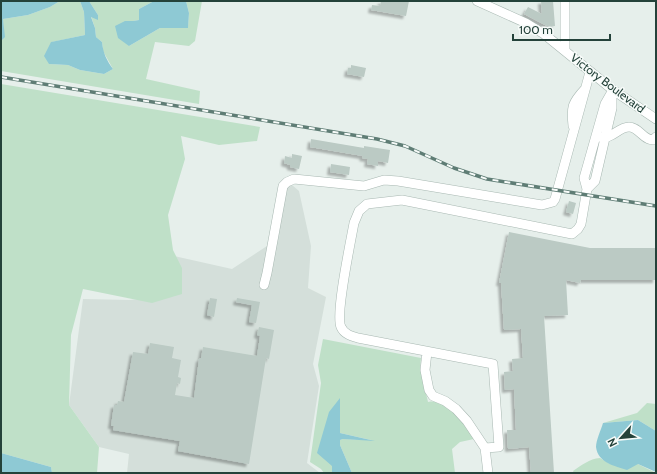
<svg xmlns="http://www.w3.org/2000/svg" width="657" height="474" font-family="Cabin,sans-serif">
<style>
.built{fill:#d4dfda}
.green{fill:#bfe0c8}
.water{fill:#8ec9d4}
.building{fill:#bbcac4;filter:url(#shadow)}
.lines{fill:none;stroke-linecap:round;stroke-linejoin:round}
.minor-casing{stroke:#a8b8b2;stroke-width:10}
.minor{stroke:#fff;stroke-width:9}
.rail-casing{stroke:#5f7d75;stroke-width:3.5}
.rail{stroke:#f7fbf9;stroke-width:2;stroke-dasharray:6;stroke-linecap:butt}
.labels{text-anchor:middle;dominant-baseline:central;stroke-width:3;stroke-linejoin:round;paint-order:stroke}
.street-label{font-size:12px;fill:#24423a;stroke:#f7fbf9}
</style>
<defs>
<filter id="shadow"><feDropShadow dx="-3" dy="3" stdDeviation="1" flood-color="#0004"/></filter>
</defs>
<rect width="100%" height="100%" fill="#e6efeb"/>
<path class="built" d="M285 179 299 191 311 246 308 288 326 297 313 364 319 386 307 463 320 473H127L129 454 99 447 69 405 83 299 129 300 175 296 174 256 232 269 267 246Z"/>
<path class="green" d="M60 1H80L84 12 85 35 52 42 49 64 68 65 80 70 104 74 113 69 103 51 102 42 96 37 95 28 91 16 98 15 89 1H154L139 9V20L133 21H125L129 46 160 28 188 27 189 13 186 1H202L195 41 189 46 155 42 146 79 200 91 199 104 1 71V41L4 37 3 19 28 15 50 7Z
M1 84 260 127 257 141 219 145 181 136 185 159 168 215 173 250 182 268V294L152 303 83 289 71 335 69 405 99 447 97 473H52L51 467 1 453Z
M323 339 421 358 420 368 428 402C450 398 464 423 474 439L460 442 452 449 455 473H352L340 445V440L343 439 371 440 340 433V399L332 467V473H324L321 469 310 462 321 383 318 365Z
M647 403 656 404V431L638 420 603 423 637 413Z
M600 458 610 464H638L656 473H574L573 471C582 465 589 459 600 458Z"/>
<path class="water" d="M1 1H60L50 7 28 15 3 19 5 37 1 41Z
M80 1H89L98 15V20L91 17 95 28 96 37 102 42C103 53 107 61 113 69L104 74 80 70 68 65 49 64 44 56 51 42 85 35 84 12Z
M154 1H186L189 13 188 28H160L129 46 118 38 115 26 125 21H133L139 20V9Z
M340 398V433L375 441 343 439 340 440V445L352 473H332V466L317 453 329 412Z
M638 420 656 431V472L638 464 627 470C615 466 598 463 596 447 596 440 601 430 603 423Z
M1 453 51 467 52 473H1Z"/>
<path class="building" d="M381 1H409L406 16 371 10 372 5 380 6Z
M541 1H553L555 26 549 27 524 14 528 7 542 14Z
M351 65 366 68 364 77 347 74 348 68H351Z
M311 139 364 148V146L390 150 388 163 378 161V166L367 164 368 159 362 158 363 156 310 147Z
M292 154 302 156 299 169 290 167V165L284 163 285 156 292 158Z
M331 164 350 167 349 175 330 172Z
M569 201 576 203 573 214 566 212Z
M509 232 590 248H656V280H581L580 283 566 280 568 315 544 316 554 473H531L529 447 508 449 507 430H516L514 389 505 390 504 372 513 371 512 359 523 358 521 329 504 330 501 283H499Z
M210 298 217 299 214 317 207 315Z
M237 298 260 302 256 323 249 322 252 305 236 302Z
M259 327 274 330 269 359 266 358 249 464 178 451 180 441 113 430 114 426H111L114 405H117L118 401 124 402 133 352 148 354 150 343 174 347 172 358 181 360 178 377 181 378 180 384 177 383 175 395 194 398 199 359 201 358 203 347 257 356 260 336 257 335Z"/>
<g class="lines">
<defs>
<path id="minor" d="M477 1 526 23 544 34 613 90 656 119
M565 1V51
M573 126C571 107 572 103 585 89
M600 137C612 140 618 127 629 127 639 127 643 140 653 140L656 137
M587 189 595 181 612 108V94
M264 285 267 273 283 186 287 182 294 179 364 186 384 180 398 181 542 205 553 202 555 199 590 72
M427 352 425 370 429 390 433 396 445 401 456 409 467 421 485 448 499 447 493 364 358 338C351 336 344 334 341 327 335 315 351 240 354 223L359 211 367 204 402 200 572 234 578 229 581 224 587 189 584 178 605 104 613 90
M485 448 488 473"/>
</defs>
<use href="#minor" class="minor-casing"/>
<use href="#minor" class="minor"/>
<defs>
<path id="rail" d="M1 77 377 139 405 146 454 168 487 179 656 206"/>
</defs>
<use href="#rail" class="rail-casing"/>
<use href="#rail" class="rail"/>
</g>
<g class="labels">
<g class="street-label">
<text transform="translate(608 83) rotate(37)">Victory Boulevard</text>
</g>
</g>
<rect width="657" height="474" fill="none" stroke="#24423a" stroke-width="4"/>
<g transform="translate(621 438) rotate(243)" stroke="#f7fbf9" stroke-width="3" paint-order="stroke">
<path d="M0-3L7 15L0 10L-7 15Z" fill="#24423a"/>
<text y="-6" font-size="11" font-weight="bold" text-anchor="middle" fill="#24423a">N</text>
</g>
<path d="M513 34v6h97v-6" fill="none" stroke="#24423a" stroke-width="2"/>
<text x="519" y="34" font-size="12" fill="#24423a" stroke="#f7fbf9" stroke-width="3" paint-order="stroke">100 m</text>
</svg>
